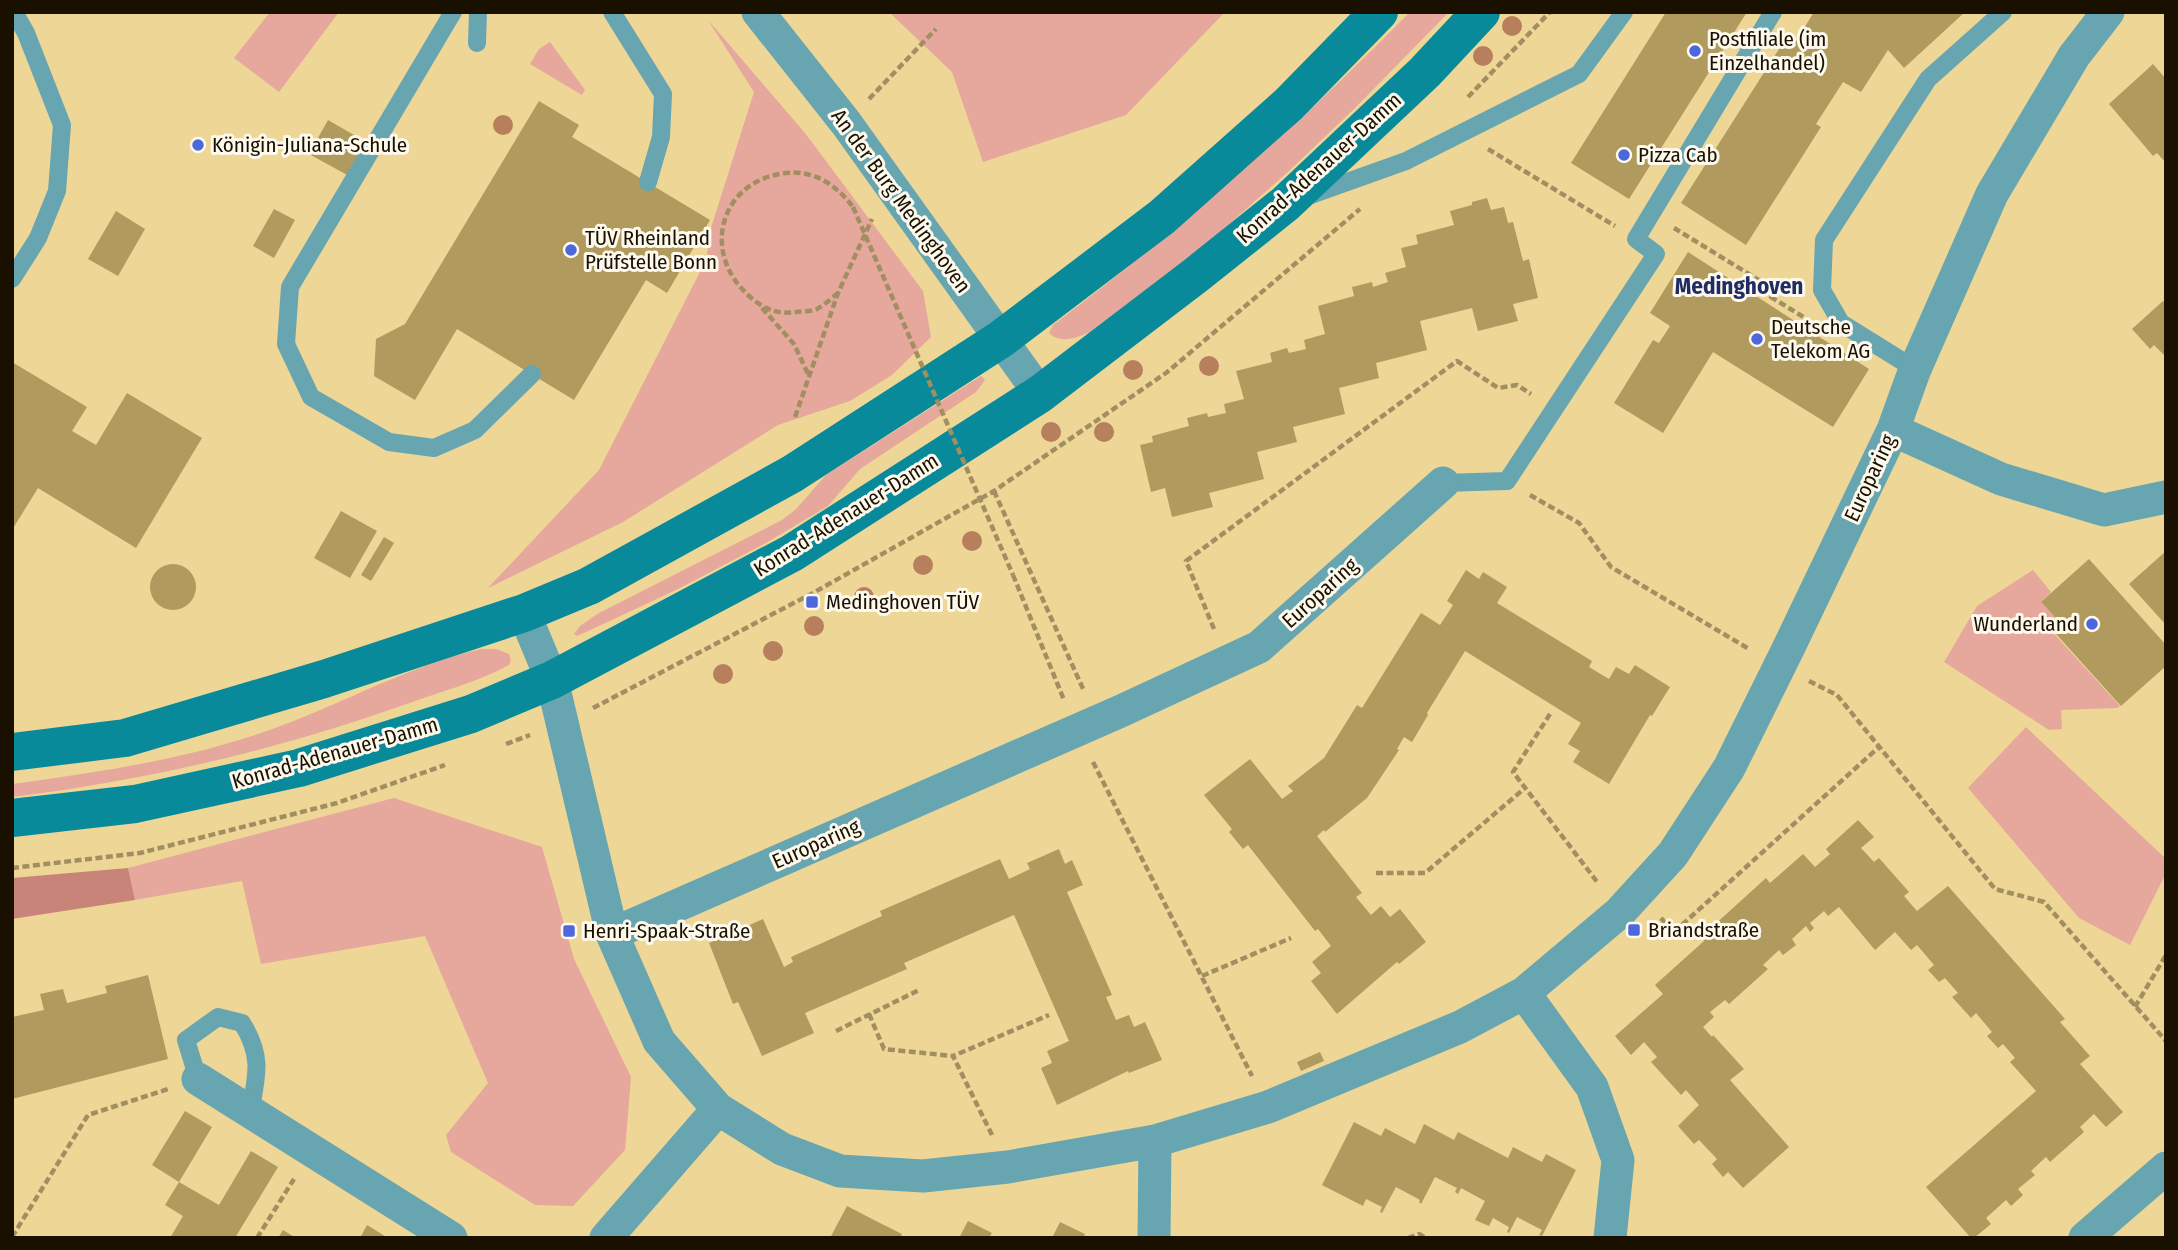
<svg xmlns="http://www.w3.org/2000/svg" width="2178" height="1250" font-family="'Fira Sans Condensed',sans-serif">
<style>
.green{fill:#e6a79c}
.forest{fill:#c88479}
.building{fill:#b19a5d}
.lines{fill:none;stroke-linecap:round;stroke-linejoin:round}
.path{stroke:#a18f61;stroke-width:4.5;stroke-dasharray:7 3.5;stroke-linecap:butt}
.service{stroke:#67a5b0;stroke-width:18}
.minor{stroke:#67a5b0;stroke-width:33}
.secondary{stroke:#088a9b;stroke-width:38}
.path-bridge{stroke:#a18f61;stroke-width:4.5;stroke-dasharray:7 3.5;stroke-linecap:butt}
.tree{fill:#b77f5c}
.poi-dot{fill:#4d68dc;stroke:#fdf9ed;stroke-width:2.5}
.labels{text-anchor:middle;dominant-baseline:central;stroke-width:6;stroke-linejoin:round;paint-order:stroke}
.poi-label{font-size:21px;fill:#191000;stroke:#fdf9ed;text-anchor:start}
.street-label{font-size:21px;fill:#191000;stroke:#fdf9ed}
.neighbourhood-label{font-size:23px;font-weight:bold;fill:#1f2c65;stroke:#fdf9ed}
</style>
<rect width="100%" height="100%" fill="#eed697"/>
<path class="green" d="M270 12H339L279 92 234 58Z
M889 12H1225L1126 115 983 162 952 72Z
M1410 12H1449L1354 109 1289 171 1210 241 1090 332C1077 338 1060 344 1049 333L1053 325C1181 229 1298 126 1410 12Z
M708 20 805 133 923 291 931 337 892 375 850 401 778 425 623 522 488 588 599 470 706 260 711 228 754 92Z
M550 42 585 90 582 95 530 64 539 49Z
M981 376 985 380 976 392 860 469 828 506 766 543 678 589 586 632 577 636 574 634 580 626 599 613 782 520 796 509 826 475Z
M2033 570 2051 592 2041 602 2056 618 2047 626 2120 706 2117 708 2061 710 2062 729 2049 730 1944 662 1977 606Z
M481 649H496L509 654 511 660 509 665C480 681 446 690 415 701 285 748 150 780 12 797V784C93 773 175 761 252 736 330 711 401 668 481 649Z
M2026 727 2166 859V873L2130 945 2079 918 1968 788Z
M394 798 542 847 574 959 631 1077 625 1150 573 1206 535 1205 451 1152 446 1135 488 1083 425 936 261 964 242 881 135 900 128 868Z"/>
<path class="forest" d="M128 868 135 900 12 919V878Z"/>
<path class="building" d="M1666 12H1747L1629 199 1571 163Z
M1814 12H1965L1904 68 1888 50 1861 92 1843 82 1816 124 1821 127 1746 245 1681 203 1779 49 1796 41Z
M2153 64 2166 79V163L2157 153 2153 156 2109 104Z
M539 101 579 125 572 137 710 220 667 293 646 280 574 400 457 329 415 400 374 376 376 339 405 324Z
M328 120 368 143 349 176 309 154Z
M1487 198 1491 210 1504 207 1508 223 1513 222 1523 261 1529 259 1538 298 1513 304 1518 321 1478 331 1472 308 1420 321 1427 350 1376 363 1379 378 1339 388 1345 414 1293 427 1297 442 1257 452 1264 479 1209 493 1213 507 1172 517 1165 488 1151 492 1140 445 1153 442 1152 436 1189 426 1187 418 1207 413 1208 417 1226 413 1224 404 1244 399 1236 371 1272 362 1270 353 1287 348 1289 353 1306 349 1304 340 1325 334 1318 306 1354 296 1352 287 1372 282 1373 287 1388 282 1385 273 1406 267 1401 248 1418 244 1416 235 1454 225 1450 211 1472 205V202Z
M274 209 295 220 274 258 253 246Z
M116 211 145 229 118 276 88 259Z
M1688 252 1869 369 1833 427 1713 352 1663 433 1614 403 1653 340 1659 343 1670 326 1650 313Z
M2163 301 2166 304V357L2154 345 2150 349 2132 329Z
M12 362 87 407 72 431 96 445 127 393 202 438 136 548 38 488 12 530Z
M341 511 377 531 350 578 314 558Z
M384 537 394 543 371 581 361 575Z
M2166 551V625L2129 584Z
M2089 559 2166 645V666L2121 706 2048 625 2056 618 2041 602Z
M150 587a23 23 0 1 1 46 0a23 23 0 1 1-46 0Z
M1466 570 1479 579 1483 572 1507 587 1497 603 1592 661 1589 667 1609 679 1616 667 1629 674 1635 665 1670 687 1652 716 1650 715 1609 784 1573 762 1580 751 1568 744 1581 723 1465 651 1427 713 1428 715 1412 742 1404 737 1397 749 1399 750 1367 798 1325 832 1324 830 1317 836 1362 893 1356 897 1371 915 1381 906 1390 917 1400 909 1426 942 1399 964 1397 962 1337 1014 1311 981 1321 973 1312 962 1331 946 1318 929 1315 931 1248 845 1243 849 1229 832 1232 829 1204 795 1250 759 1282 799 1293 791 1288 786 1324 758 1357 705 1362 708 1421 613 1440 625 1453 605 1447 601Z
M1858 820 1874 837 1861 848 1874 862 1879 858 1909 892 1904 896 1917 911 1948 886 2065 1019 2060 1022 2090 1056 2080 1064 2123 1112 2106 1127 2094 1114 2080 1127 2084 1132 2050 1162 2046 1157 2031 1171 2035 1175 2018 1189 2023 1195 2011 1206 2006 1200 1986 1218 1991 1224 1974 1238H1971L1926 1187 2036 1091 2010 1062 2015 1058 2003 1044 1998 1048 1987 1036 1992 1032 1976 1013 1971 1018 1952 997 1958 993 1945 978 1939 982 1928 970 1934 965 1917 945 1911 950 1895 932 1875 950 1839 907 1828 916 1824 911 1810 923 1814 928 1810 932 1806 926 1792 939 1796 945 1783 955 1779 950 1763 965 1768 969 1729 1004 1725 1000 1710 1012 1714 1017 1703 1027 1712 1037 1713 1035 1744 1069 1730 1080 1789 1147 1743 1188 1728 1172 1723 1177 1712 1164 1717 1159 1699 1140 1694 1144 1678 1126 1699 1105 1686 1090 1681 1095 1651 1062 1657 1057 1644 1042 1631 1055 1615 1036 1663 994 1655 985 1704 941 1701 937 1766 878 1770 883 1803 854 1815 867 1830 854 1826 849Z
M1059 849 1065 864 1072 860 1083 885 1067 892 1112 995 1106 997 1116 1020 1129 1015 1134 1027 1145 1022 1162 1060 1129 1073 1128 1071 1057 1105 1041 1068 1052 1063 1047 1051 1069 1041 1014 915 904 963 907 969 805 1013 814 1033 762 1056 738 1002 733 1004 709 943 763 919 784 967 793 962 791 957 882 916 880 911 1000 859 1009 879 1030 869 1027 863Z
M148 975 168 1059 12 1099V1017L44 1010 40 994 63 989 67 1003 107 993 105 986Z
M1320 1052 1324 1061 1301 1071 1297 1062Z
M185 1111 212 1127 179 1182 219 1205 251 1151 278 1167 235 1238H170L183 1216 165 1205 179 1182 152 1165Z
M1354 1122 1381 1136 1385 1128 1415 1144 1424 1124 1454 1140 1458 1132 1508 1158 1513 1147 1542 1162 1546 1154 1576 1170 1542 1236 1539 1235 1542 1230 1517 1217 1509 1233 1507 1232 1509 1227 1493 1218 1489 1226 1475 1220 1485 1201 1461 1188 1458 1194 1455 1192 1457 1188 1435 1177 1421 1204 1419 1202 1420 1200 1396 1187 1382 1213 1380 1212 1382 1207 1366 1199 1363 1206 1322 1185Z
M847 1206 876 1221 902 1234 900 1238H830Z
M968 1221 992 1233 989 1238H959Z
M1060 1222 1085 1234 1083 1238H1052Z
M367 1225 388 1238H360Z
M283 1230 296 1238H278Z"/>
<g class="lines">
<path class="path" d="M1468 97 1550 12
M869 99 936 29
M1488 149 1615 226
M1674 228 1775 290 1771 297 1805 318
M838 293C832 298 824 305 817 309 811 312 802 311 796 312 776 315 762 308 748 295 700 251 721 180 786 173 815 170 836 185 853 207
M762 308 794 344 809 376
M795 417 838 293 872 219
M994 491 1084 691
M1530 495 1579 523 1611 567 1749 649
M1013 575 1064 700
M1214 629 1186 561 1457 361 1498 388 1517 385 1531 394
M1809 681 1837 695 1995 889 2044 902 2166 1041
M593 708 813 593 994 491 1166 373 1360 209
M1550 714 1513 772 1598 883
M506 744 530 735
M1093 762 1252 1076
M12 868 140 853 337 803 445 765
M1376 873H1425L1525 788
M1661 918 1673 933 1879 747
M1202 976 1291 938
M2135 1007 2166 955
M869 1014 884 1049 953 1056
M836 1031 919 990
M992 1135 953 1056 1049 1015
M12 1237 88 1115 168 1089
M257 1238 294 1179
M1408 1238 1419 1234 1426 1238"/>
<path class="service" d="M453 12 290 287 286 344 311 397 389 442 434 448 475 430 532 374
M612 12 663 94 661 137 648 182
M477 43 478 12
M1308 196 1406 161 1579 74 1624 12
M12 279 38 238 57 191 62 125 26 33 14 12
M1915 369 1841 323 1822 290 1824 240 1928 79 2003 12
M1443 483 1507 481 1656 254 1636 239 1773 12
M198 1079 186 1040 218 1017 242 1023C263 1056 257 1076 250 1112"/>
<path class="minor" d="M758 12 846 123 1040 394
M1893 430 2001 479 2104 510 2166 497
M524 613 552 680 612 934 659 1041 718 1109 782 1149 840 1171 923 1176 1008 1167 1155 1141 1268 1107 1460 1027 1524 993 1620 912 1673 854 1729 768 1788 649 1893 430 1915 369 1992 194 2074 56 2108 12
M612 934 1121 711 1259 647 1443 483
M1524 993 1592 1087 1618 1160 1610 1238
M198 1079 451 1238
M606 1238 718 1109
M1154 1238 1155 1141
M2085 1238 2166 1168"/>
<path class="secondary" d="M12 752 125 738 324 679 524 613 589 586 792 474 1001 339 1162 217 1289 104 1379 12
M12 818 135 804 299 768 471 714 552 680 792 553 1040 394 1196 275 1285 204 1425 72 1481 12"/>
<path class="path-bridge" d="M853 207 1013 575"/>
</g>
<g class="tree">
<circle cx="1512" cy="26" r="10"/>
<circle cx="1483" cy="56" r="10"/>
<circle cx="503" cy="125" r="10"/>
<circle cx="1209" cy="366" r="10"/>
<circle cx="1133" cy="370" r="10"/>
<circle cx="1051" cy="432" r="10"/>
<circle cx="1104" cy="432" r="10"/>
<circle cx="972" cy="541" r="10"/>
<circle cx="923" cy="565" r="10"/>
<circle cx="864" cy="597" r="10"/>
<circle cx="814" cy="626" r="10"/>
<circle cx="773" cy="651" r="10"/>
<circle cx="723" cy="674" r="10"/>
</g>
<g class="poi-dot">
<circle cx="1695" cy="51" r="7"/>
<circle cx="198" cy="145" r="7"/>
<circle cx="1624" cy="155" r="7"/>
<circle cx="571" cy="250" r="7"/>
<circle cx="1757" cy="339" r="7"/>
<rect x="805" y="595" width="14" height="14" rx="3.5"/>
<circle cx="2092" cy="624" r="7"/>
<rect x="1627" y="923" width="14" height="14" rx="3.5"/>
<rect x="562" y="924" width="14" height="14" rx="3.5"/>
</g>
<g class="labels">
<g class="poi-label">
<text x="1709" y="39">Postfiliale (im<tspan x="1709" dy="24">Einzelhandel)</tspan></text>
<text x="212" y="145">Königin-Juliana-Schule</text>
<text x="1638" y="155">Pizza Cab</text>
<text x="585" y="238">TÜV Rheinland<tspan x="585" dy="24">Prüfstelle Bonn</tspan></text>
<text x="1771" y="327">Deutsche<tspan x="1771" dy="24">Telekom AG</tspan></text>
<text x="826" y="602">Medinghoven TÜV</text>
<text x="2078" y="624" text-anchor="end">Wunderland</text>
<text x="1648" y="930">Briandstraße</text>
<text x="583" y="931">Henri-Spaak-Straße</text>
</g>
<g class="street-label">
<text transform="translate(1319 168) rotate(-42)">Konrad-Adenauer-Damm</text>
<text transform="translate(901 201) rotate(54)">An der Burg Medinghoven</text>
<text transform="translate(1870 478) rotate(-65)">Europaring</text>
<text transform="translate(846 515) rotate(-32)">Konrad-Adenauer-Damm</text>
<text transform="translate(1320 593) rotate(-42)">Europaring</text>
<text transform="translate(335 753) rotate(-16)">Konrad-Adenauer-Damm</text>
<text transform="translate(816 844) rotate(-24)">Europaring</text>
</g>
<g class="neighbourhood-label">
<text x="1739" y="286">Medinghoven</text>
</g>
</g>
<rect width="2178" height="1250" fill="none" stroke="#191000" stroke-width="28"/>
</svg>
